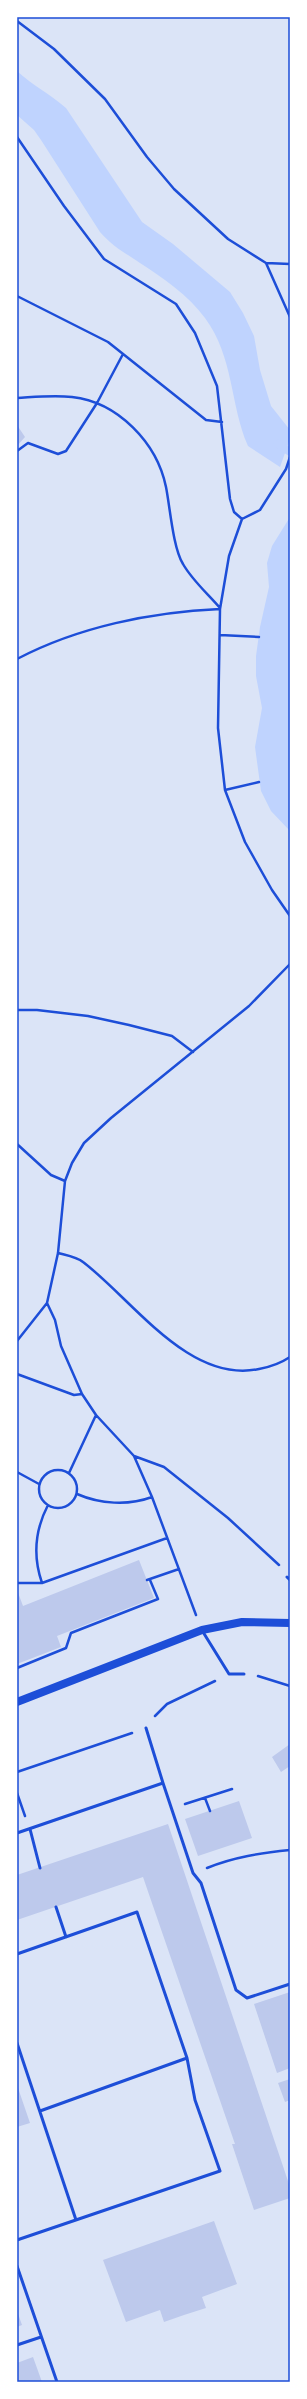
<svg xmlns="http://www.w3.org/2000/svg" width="307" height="2399" font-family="'PT Sans Narrow',sans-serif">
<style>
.green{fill:#dbe4f7}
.water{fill:#bfd3fe}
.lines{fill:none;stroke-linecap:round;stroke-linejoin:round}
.stream{stroke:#bfd3fe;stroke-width:8}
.building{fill:#bdc9ec}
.path{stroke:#1d4ed8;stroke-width:2.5}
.service{stroke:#1d4ed8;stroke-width:3}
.secondary{stroke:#1d4ed8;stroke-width:8}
.neatline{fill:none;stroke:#1d4ed8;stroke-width:1.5}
</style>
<rect width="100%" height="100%" fill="#f2f2f2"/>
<path class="green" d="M17 17H290V2382H17Z"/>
<path class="water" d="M17 71C32 85 50 94 66 108L142 222 173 244 230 292 243 313 254 336 260 370 271 406 290 430V439L280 467 248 446C230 405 234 357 205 318 189 296 162 277 140 263 124 252 113 247 100 232L41 140 34 130 17 115Z
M290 517V831L271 811 261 791 255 747 262 708 256 676V656L260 627 269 587 267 563 272 546Z"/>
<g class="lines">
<path class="stream" d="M278 444 290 452"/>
</g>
<path class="building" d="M17 425 25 437 17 446Z
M139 1560 154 1598 57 1636 61 1647 17 1664V1590L23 1606Z
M290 1744V1766L281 1772 272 1757Z
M239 1801 252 1838 198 1856 185 1819Z
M168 1824 290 2187V2198L254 2210 232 2144H235L143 1877 17 1920V1875Z
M290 1992V2068L277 2073 254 2004Z
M290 2079V2100L285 2102 278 2083Z
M17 2085 30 2123 17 2127Z
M214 2221 237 2284 202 2297 206 2308 184 2315 164 2322 160 2310 126 2322 103 2260Z
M17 2311 22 2325 17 2327Z
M33 2357 42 2382H17V2363Z"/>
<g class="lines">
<path class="path" d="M17 21 54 49 105 99 147 157 174 189 228 239 266 263
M17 137 64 206 104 259 176 304 195 333 217 386 230 499 234 512 242 519
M290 264 266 263 290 317
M17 296 108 342 206 420 222 422
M17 398C35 397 53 395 72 397 118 402 157 443 166 487 170 507 173 548 183 564 192 580 208 594 220 608
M17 451 28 443 58 454 66 451 97 403 123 354
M290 457 286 469 260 510 242 519 229 556 220 609 218 728 225 790 245 842 272 890 290 916
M220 635 259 637
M17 659C78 627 151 612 220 609
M225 790 259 782
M17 1010H37L88 1016 129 1025 172 1036 193 1052
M17 1144 51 1175 65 1181
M58 1253C65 1255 77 1257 83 1262 132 1299 189 1384 259 1369 270 1367 281 1363 290 1357
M47 1303 55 1320 61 1346 82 1394
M17 1341 47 1303 58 1253 65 1181 72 1163 84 1143 111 1118 249 1006 290 964
M17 1374 74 1395 82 1394 96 1415 134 1456 152 1497 196 1615
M134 1456 164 1467 228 1518 279 1565
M39 1489a19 19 0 1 1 38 0a19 19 0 1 1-38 0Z
M17 1472 39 1484
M69 1473 96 1415
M77 1494C100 1504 128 1506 152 1497
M147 1580 179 1569
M17 1583H42L167 1538
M42 1583C33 1557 35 1530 48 1505
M17 1668 66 1648 71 1633 158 1599 150 1580
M258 1676 290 1686
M155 1716 167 1704 215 1681
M17 1772 132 1733
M17 1793 25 1816
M205 1798 210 1811
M185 1804 232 1789
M207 1868C234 1857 261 1853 290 1850"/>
<path class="service" d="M287 1577 290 1580
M203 1632 229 1674H244
M163 1783 193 1873 201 1883 236 1990 247 1998 290 1984
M30 1829 40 1868
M17 1833 163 1783 146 1728
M56 1907 66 1937
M17 1954 137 1912 187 2058 195 2100 220 2171 17 2240
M17 2043 76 2220
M40 2111 187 2058
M17 2266 57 2382
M17 2345 41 2337"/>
<path class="secondary" d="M17 1702 202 1630 242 1622 290 1623"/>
</g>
<rect width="307" height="2399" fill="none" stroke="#ffffff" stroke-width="36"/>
<rect x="18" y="18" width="271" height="2363" class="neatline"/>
</svg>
